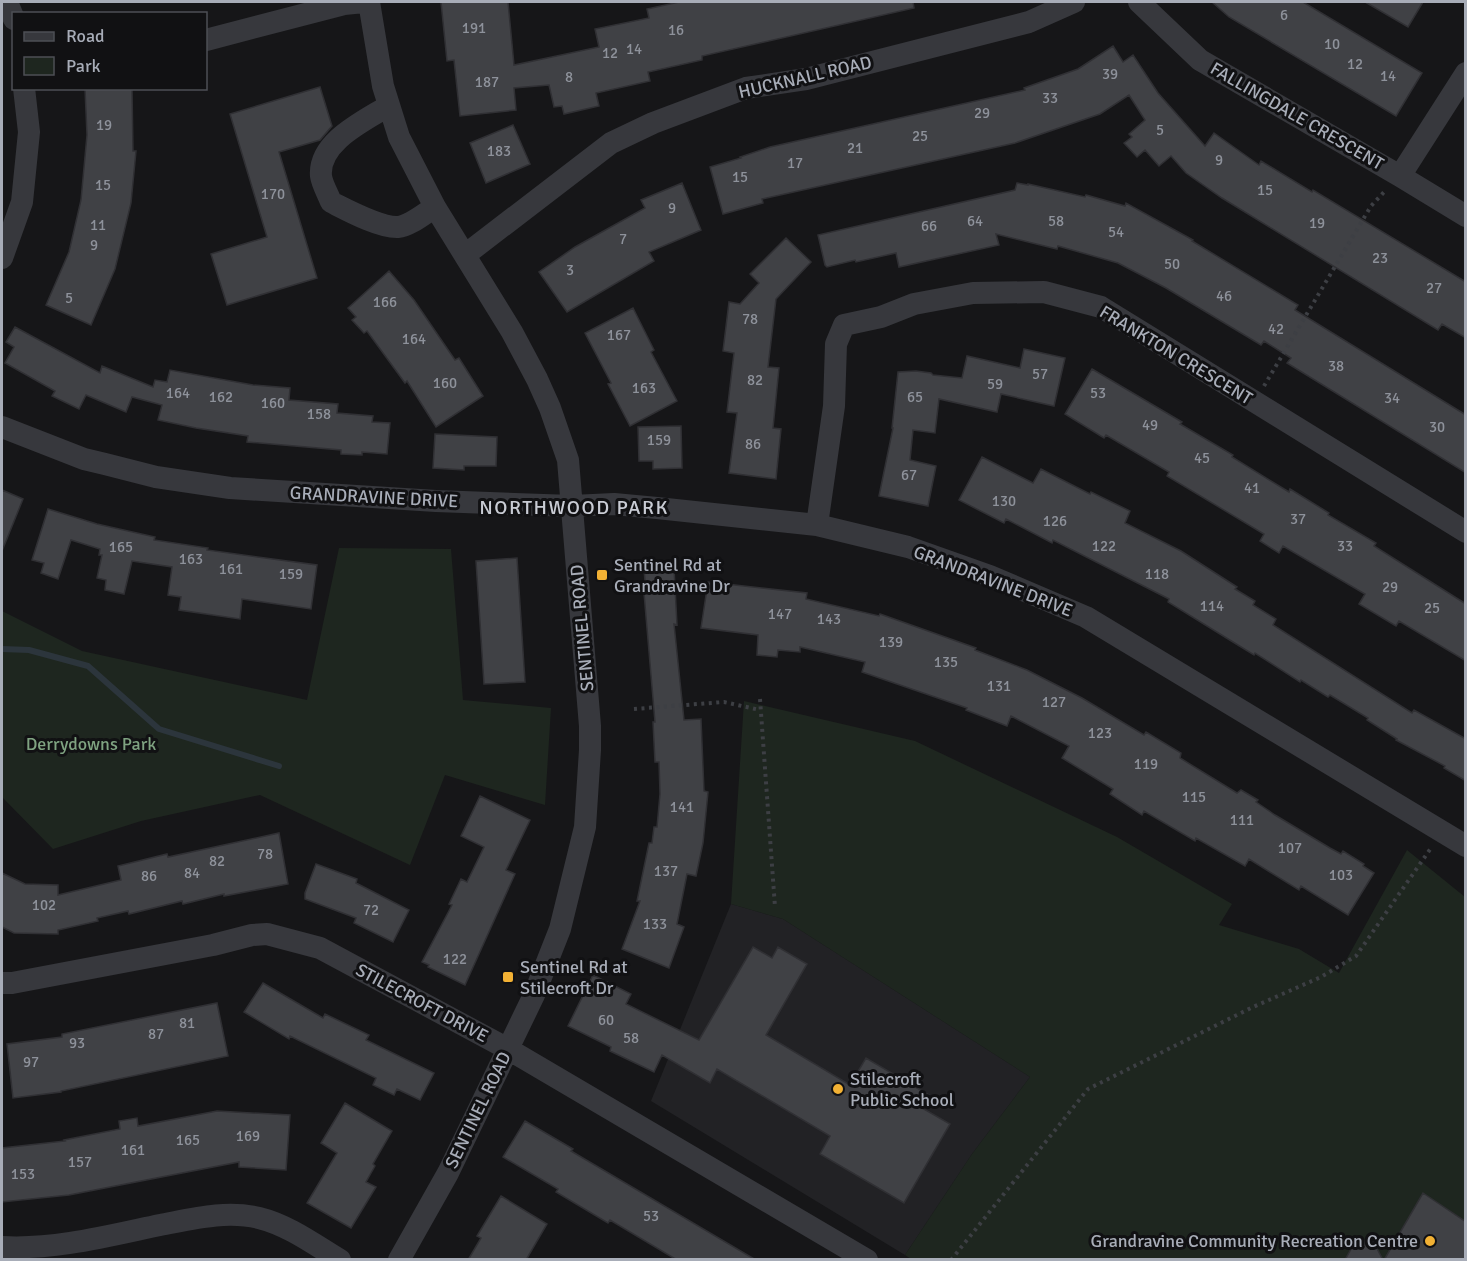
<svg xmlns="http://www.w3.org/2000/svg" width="1467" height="1261" font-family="Signika,sans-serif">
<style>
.built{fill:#222225}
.green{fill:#1e261f}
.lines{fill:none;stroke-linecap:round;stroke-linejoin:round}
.stream{stroke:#2c353c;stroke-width:6}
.building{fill:#404145;stroke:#303034;stroke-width:1.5}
.path{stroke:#3d3f44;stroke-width:4;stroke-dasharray:3 4.5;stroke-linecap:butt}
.minor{stroke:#37383d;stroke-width:22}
.poi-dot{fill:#f2b134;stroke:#111113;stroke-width:2}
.labels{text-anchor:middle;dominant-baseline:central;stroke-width:6;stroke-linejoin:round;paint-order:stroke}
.number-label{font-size:15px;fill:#8e929b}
.street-label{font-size:18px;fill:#a8adb8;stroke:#111113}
.poi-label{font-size:18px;fill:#a8adb8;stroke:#111113;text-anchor:start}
.park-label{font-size:18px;fill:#7fa381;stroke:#111113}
.neighbourhood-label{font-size:20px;letter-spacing:1.5px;fill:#c9ccd4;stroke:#111113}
</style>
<rect width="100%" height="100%" fill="#161618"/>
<path class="built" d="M731 904 783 919 1030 1077 972 1154 905 1255 651 1101Z"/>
<path class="green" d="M339 548 451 549 463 700 551 708 545 805 445 775 410 865 260 795 141 821 53 849 2 797V611L82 651 307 700Z
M744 701 915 741 1117 837 1232 904 1219 925 1299 949 1339 973 1407 850 1465 897V1259H911L905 1255 972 1154 1030 1077 783 919 731 904Z"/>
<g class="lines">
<path class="stream" d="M2 649 29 650 88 666 159 729 279 766"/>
</g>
<path class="building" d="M441 2H508L514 65 599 47 595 29 649 18 647 9 679 2H913L914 8 702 56V60L648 72 650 81 596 93 599 106 564 114 562 106 554 107 549 85 514 88 516 110 460 116 454 60 447 61Z
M1212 2H1303L1422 73 1396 116 1229 17Z
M1365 2H1423L1408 27Z
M1113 46 1123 62 1133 55 1158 93 1205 146 1214 133 1259 165 1261 161 1312 192 1313 190 1466 282V338L1442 324 1438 330 1222 198 1186 173 1171 156 1159 166 1145 150 1137 157 1124 143 1132 137 1129 134 1145 120 1129 95 1100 114 1015 143 762 199 763 203 723 214 710 167 741 158 740 157 770 147 1025 90 1024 88 1078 69Z
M320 87 332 126 320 140 279 152 317 278 227 305 211 254 267 237 230 114Z
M85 89H132L133 151H136L131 203 115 269 91 325 46 305 69 252 81 200 87 135Z
M513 125 530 164 486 183 470 143Z
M682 183 701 230 649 252 654 261 567 312 539 272 575 247 645 208 641 200Z
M1017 183 1028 185V184L1085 197 1086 195 1125 206 1126 203 1193 240 1192 241 1298 305 1295 310 1466 415V473L1287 363 1291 358 1264 341 1261 345 1166 288 1118 263 1058 246 1057 249 996 234 999 245 899 267 896 253 856 262 855 260 827 267 825 265 818 235 1015 190Z
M786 238 811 262 776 299 768 367 779 368 773 428 781 429 776 479 729 473 737 413 727 412 734 353 723 351 729 302 740 304 759 283 750 274Z
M389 271 414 300 455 360 459 358 483 396 436 427 407 381 405 383 367 331 364 333 352 320 356 317 348 308Z
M633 308 654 350 651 352 677 401 630 426 608 384 611 383 585 333Z
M15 327 100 373 102 366 153 387 155 380 167 382 170 370 253 385 290 388 289 400 338 404 337 413 373 416 372 422 390 423 387 454 362 452V455L341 454V450L247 442 248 436 196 428 158 420 162 405 132 397 126 412 86 395 79 409 52 396 55 391 5 363 14 347 6 342Z
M1024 349 1065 358 1054 406 1001 394 997 412 939 399 935 433 913 430 910 460 936 466 928 506 879 496 893 428H892L898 372 916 371 931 373 933 375 962 378 967 356 1020 368Z
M1092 369 1182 422 1180 424 1233 455 1232 457 1289 492 1290 489 1329 513 1328 515 1376 543 1374 546 1466 604V661L1399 621 1396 626 1359 604 1365 594 1283 546 1279 553 1260 541 1264 534 1167 476 1169 472 1106 435 1104 438 1065 414Z
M681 426 682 468 653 469V461H639L638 427Z
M435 434 497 437 496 466H464V470L433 468Z
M982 457 1033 483 1041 469 1090 494 1091 492 1130 511 1125 523 1181 551 1237 587 1235 589 1255 601 1253 605 1276 619 1273 625 1412 713 1414 710 1466 739V781L1444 768 1445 766 1396 740 1397 739 1367 720 1368 718 1330 695 1328 697 1301 680 1300 682 1255 653 1254 655 1233 642 1168 602 1169 599 1053 540 1052 543 1006 519 1004 523 959 500Z
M2 490 23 499 2 551Z
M48 509 97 524 155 537 154 540 208 548 207 550 317 565 311 609 242 599 240 619 179 610 181 597 168 595 172 567 132 561 124 594 105 590 106 580 97 578 102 555H99L100 549 71 540 58 579 41 573 44 563 32 560Z
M517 558 525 682 484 684 476 561Z
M674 568 677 625 674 624 684 720 701 719 704 791 708 792 703 843 696 876 687 874 677 924 684 927 669 968 622 949 640 901H637L649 843H652L654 827H657L660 794 659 762H655L653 722H655L644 593H646L644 569Z
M708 582 807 593 806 599 879 616 880 614 976 648 975 650 1027 670 1082 698 1144 735 1146 732 1181 753 1180 758 1237 793 1241 790 1258 800 1256 802 1275 815 1330 848 1341 854 1343 851 1364 864 1363 866 1374 873 1348 915 1301 886 1299 890 1249 859 1245 866 1196 838 1195 841 1144 811 1142 815 1110 794 1113 789 1062 758 1069 746 1011 716 1007 726 966 710 967 708 862 672 865 662 800 647V652L778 650 777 657 757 655 758 635 701 628Z
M480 796 530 820 506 870 515 874 465 985 428 967 429 965 422 962 452 905 449 904 461 879 467 882 484 847 461 836Z
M279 833 288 884 224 896V894L183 904 182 901 129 914 128 911 97 918 98 921 58 930V934L14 933 2 927V873L25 884 58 885V895L121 880 118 866 167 854 168 857Z
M316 864 357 879 356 883 409 910 393 942 354 923 356 918 305 899V893Z
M753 947 772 958 778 947 807 964 766 1035 850 1085 866 1058 929 1095 922 1108 950 1124 904 1203 820 1154 830 1136 717 1069 710 1083 662 1055 654 1072 610 1051 611 1047 568 1026 593 975 631 994 626 1004 699 1040Z
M263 983 323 1018 325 1014 369 1035 366 1040 434 1073 420 1100 397 1089 394 1095 373 1085 376 1078 290 1036 289 1039 244 1012Z
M217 1003 228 1056 61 1091V1092L13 1098 7 1044 62 1037V1034Z
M345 1103 392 1131 373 1164 375 1166 366 1182 376 1187 351 1228 307 1203 337 1153 321 1143Z
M217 1111 290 1115 286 1170 239 1167V1162L69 1195 2 1202V1148L65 1141 64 1140 120 1129 119 1121 137 1118 138 1126Z
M525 1121 573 1149 571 1151 756 1260H677L610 1220 608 1223 556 1192 558 1189 503 1157Z
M1423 1193 1466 1222V1260H1384Z
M501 1196 547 1224 526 1260H468L481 1238 477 1236Z
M1356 1240 1373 1241 1383 1260H1345Z"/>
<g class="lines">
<path class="path" d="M1264 386 1371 206 1385 191
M760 699 775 907
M634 709 724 702 760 710
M951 1260 1088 1089 1253 1007 1321 977 1356 956 1431 848"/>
<path class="minor" d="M7 2 14 19
M369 2 383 86 399 137 435 207 512 332 537 379 550 408 568 460 590 726V750L585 827 560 929 534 995 448 1173 399 1260
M1139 2 1200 60 1400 176 1466 216
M206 40 344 4 364 2
M388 106C364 121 318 142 321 176 322 184 328 194 331 202 347 210 380 228 398 227 410 226 425 213 435 207
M1400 176 1466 73
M465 255 611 143 653 123 746 88 806 79 1029 22 1074 2
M2 258 22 202 29 132 24 88
M2 427 84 459 105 464 156 477 230 488 436 501 572 506 614 504 657 508 817 525 908 547 990 576 1086 617 1466 846
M817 525 834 406 836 344 844 325 881 317 914 304 973 293 1044 292 1101 307 1466 532
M2 983H12L213 945 252 935 267 934 320 948 508 1049 867 1260
M2 1247C54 1250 108 1236 160 1225 192 1219 226 1210 259 1218 288 1225 315 1245 340 1260"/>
</g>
<g class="poi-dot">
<rect x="596" y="569" width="12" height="12" rx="3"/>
<rect x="502" y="971" width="12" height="12" rx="3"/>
<circle cx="838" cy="1089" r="6"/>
<circle cx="1430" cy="1241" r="6"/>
</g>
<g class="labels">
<g class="number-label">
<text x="1284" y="15">6</text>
<text x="474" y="28">191</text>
<text x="676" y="30">16</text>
<text x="1332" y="44">10</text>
<text x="634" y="49">14</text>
<text x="610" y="53">12</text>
<text x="1355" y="64">12</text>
<text x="1110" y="74">39</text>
<text x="1388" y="76">14</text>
<text x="569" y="77">8</text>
<text x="487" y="82">187</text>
<text x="1050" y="98">33</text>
<text x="982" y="113">29</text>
<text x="104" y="125">19</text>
<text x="1160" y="130">5</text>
<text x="920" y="136">25</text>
<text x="855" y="148">21</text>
<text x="499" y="151">183</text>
<text x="1219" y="160">9</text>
<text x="795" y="163">17</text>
<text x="740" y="177">15</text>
<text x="103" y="185">15</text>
<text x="1265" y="190">15</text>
<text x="273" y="194">170</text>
<text x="672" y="208">9</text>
<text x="975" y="221">64</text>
<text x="1056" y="221">58</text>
<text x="1317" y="223">19</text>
<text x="98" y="225">11</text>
<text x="929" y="226">66</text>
<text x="1116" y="232">54</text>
<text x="623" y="239">7</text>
<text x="94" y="245">9</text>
<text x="1380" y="258">23</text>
<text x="1172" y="264">50</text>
<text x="570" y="270">3</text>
<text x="1434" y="288">27</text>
<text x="1224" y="296">46</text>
<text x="69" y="298">5</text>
<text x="385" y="302">166</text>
<text x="750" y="319">78</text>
<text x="1276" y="329">42</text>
<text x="619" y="335">167</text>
<text x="414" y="339">164</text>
<text x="1336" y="366">38</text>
<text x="1040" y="374">57</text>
<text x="755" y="380">82</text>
<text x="445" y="383">160</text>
<text x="995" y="384">59</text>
<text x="644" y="388">163</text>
<text x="178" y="393">164</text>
<text x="1098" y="393">53</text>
<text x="221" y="397">162</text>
<text x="915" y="397">65</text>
<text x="1392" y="398">34</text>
<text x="273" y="403">160</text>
<text x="319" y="414">158</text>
<text x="1150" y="425">49</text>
<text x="1437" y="427">30</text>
<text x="659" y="440">159</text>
<text x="753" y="444">86</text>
<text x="1202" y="458">45</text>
<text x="909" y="475">67</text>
<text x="1252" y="488">41</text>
<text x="1004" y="501">130</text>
<text x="1298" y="519">37</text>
<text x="1055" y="521">126</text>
<text x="1104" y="546">122</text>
<text x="1345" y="546">33</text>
<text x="121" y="547">165</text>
<text x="191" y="559">163</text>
<text x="231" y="569">161</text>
<text x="291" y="574">159</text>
<text x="1157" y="574">118</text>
<text x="1390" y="587">29</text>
<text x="1212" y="606">114</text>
<text x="1432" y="608">25</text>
<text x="780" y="614">147</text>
<text x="829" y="619">143</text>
<text x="891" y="642">139</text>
<text x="946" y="662">135</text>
<text x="999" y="686">131</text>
<text x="1054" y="702">127</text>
<text x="1100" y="733">123</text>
<text x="1146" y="764">119</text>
<text x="1194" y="797">115</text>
<text x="682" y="807">141</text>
<text x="1242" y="820">111</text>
<text x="1290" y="848">107</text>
<text x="265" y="854">78</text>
<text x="217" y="861">82</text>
<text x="666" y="871">137</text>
<text x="192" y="873">84</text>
<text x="1341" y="875">103</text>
<text x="149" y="876">86</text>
<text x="44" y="905">102</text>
<text x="371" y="910">72</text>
<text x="655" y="924">133</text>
<text x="455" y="959">122</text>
<text x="606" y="1020">60</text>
<text x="187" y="1023">81</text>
<text x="156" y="1034">87</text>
<text x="631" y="1038">58</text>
<text x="77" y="1043">93</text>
<text x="31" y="1062">97</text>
<text x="248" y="1136">169</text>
<text x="188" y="1140">165</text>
<text x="133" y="1150">161</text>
<text x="80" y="1162">157</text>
<text x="23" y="1174">153</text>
<text x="651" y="1216">53</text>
</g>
<g class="street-label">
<text transform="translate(805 77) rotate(-13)">HUCKNALL ROAD</text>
<text transform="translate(1297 116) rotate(30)">FALLINGDALE CRESCENT</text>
<text transform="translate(1176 355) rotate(31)">FRANKTON CRESCENT</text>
<text transform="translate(374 497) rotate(3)">GRANDRAVINE DRIVE</text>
<text transform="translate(993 581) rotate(21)">GRANDRAVINE DRIVE</text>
<text transform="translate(582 628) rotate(-95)">SENTINEL ROAD</text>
<text transform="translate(422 1003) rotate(28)">STILECROFT DRIVE</text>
<text transform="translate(478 1110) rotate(-64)">SENTINEL ROAD</text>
</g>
<g class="poi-label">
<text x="614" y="565">Sentinel Rd at<tspan x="614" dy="21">Grandravine Dr</tspan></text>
<text x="520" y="967">Sentinel Rd at<tspan x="520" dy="21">Stilecroft Dr</tspan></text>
<text x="850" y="1079">Stilecroft<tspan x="850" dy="21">Public School</tspan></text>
<text x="1418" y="1241" text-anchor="end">Grandravine Community Recreation Centre</text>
</g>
<g class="park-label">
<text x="91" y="744">Derrydowns Park</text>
</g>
<g class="neighbourhood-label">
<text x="574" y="507">NORTHWOOD PARK</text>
</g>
</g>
<rect width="1467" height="1261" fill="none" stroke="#a8adb8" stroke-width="6"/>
<rect x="12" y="12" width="195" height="78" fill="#111113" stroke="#4d4f55" stroke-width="1.5"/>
<rect x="24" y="32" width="30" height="9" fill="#37383d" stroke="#4d4f55" stroke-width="1.5"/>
<text x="66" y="42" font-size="18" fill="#a8adb8">Road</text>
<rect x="24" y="57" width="30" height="18" fill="#1e261f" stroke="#4d4f55" stroke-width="1.5"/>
<text x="66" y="72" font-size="18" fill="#a8adb8">Park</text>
</svg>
